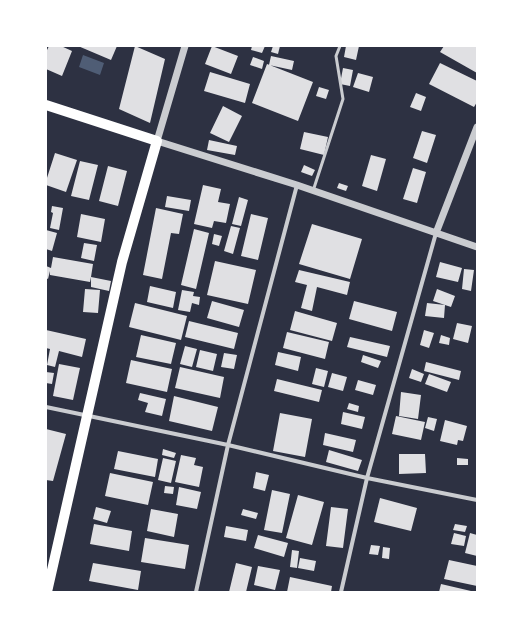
<svg xmlns="http://www.w3.org/2000/svg" width="523" height="638" font-family="'DM Sans',sans-serif">
<style>
.water{fill:#4f5d75}
.building{fill:#e0e0e3}
.lines{fill:none;stroke-linecap:round;stroke-linejoin:round}
.service{stroke:#caccd0;stroke-width:3}
.minor{stroke:#caccd0;stroke-width:4}
.tertiary{stroke:#caccd0;stroke-width:7}
.primary{stroke:#fff;stroke-width:10}
</style>
<rect width="100%" height="100%" fill="#2d3142"/>
<path class="water" d="M83 55 104 63 100 75 79 67Z"/>
<path class="building" d="M49 46H61L72 51 62 76 46 69V52Z
M78 46H117L111 60Z
M135 46 165 59 150 123 119 109Z
M212 46 238 56 231 74 205 64Z
M252 46H265L262 53 251 50Z
M273 46H280L278 54 271 52Z
M346 46H359L356 60 344 57Z
M444 46H477V73L440 52Z
M271 56 294 61 292 70 269 65Z
M253 57 264 61 262 69 250 65Z
M440 63 477 81V102L474 107 429 84Z
M267 64 313 82 298 121 252 103Z
M343 68 353 70 350 86 340 84Z
M210 72 250 84 245 103 204 91Z
M358 73 373 77 369 92 353 87Z
M319 87 329 90 326 99 316 96Z
M416 93 426 97 421 111 410 107Z
M223 106 242 116 229 142 210 133Z
M422 131 436 135 427 163 413 158Z
M304 132 328 137 324 155 300 149Z
M209 140 237 146 235 155 207 150Z
M55 153 77 160 66 192 46 185V181Z
M371 155 386 159 377 191 362 186Z
M80 161 98 165 89 200 71 196Z
M304 165 315 170 312 176 301 172Z
M108 166 127 171 118 206 99 201Z
M413 168 426 172 417 203 403 199Z
M339 183 348 186 346 191 337 188Z
M203 185 221 189 218 202 230 204 226 223 214 221 212 228 194 224Z
M167 196 191 200 189 211 165 207Z
M239 197 248 200 241 226 232 224Z
M52 206 63 208 59 230 50 228 53 213 51 212Z
M156 208 183 214 179 234 171 233 162 279 143 275Z
M81 214 105 219 101 242 77 237Z
M251 214 268 218 258 260 241 256Z
M312 224 362 239 350 279 299 264Z
M231 226 240 228 233 254 224 251Z
M194 229 209 233 196 289 181 285Z
M46 230 57 233 52 251 46 249Z
M214 234 222 236 219 246 212 244Z
M84 243 97 245 94 261 81 258Z
M53 257 93 264 91 277 111 281 109 291 91 287V277L90 282 50 275V271L48 279 46 278V266L51 268Z
M215 261 256 270 248 304 207 295Z
M440 262 462 268 458 282 436 277Z
M464 269 474 270 471 291 462 289Z
M299 270 350 282 347 295 317 287 312 311 301 308 307 285 295 282Z
M150 286 176 292 173 308 147 302Z
M85 289 100 290 98 313 83 312Z
M437 289 455 296 451 307 445 305 444 318 425 316 427 303 445 305 433 301Z
M182 290 194 292 193 296 200 297 199 305 192 303 190 312 178 310Z
M212 301 244 310 239 327 207 318Z
M354 301 397 312 392 331 349 319Z
M135 303 187 316 181 340 129 327Z
M295 311 337 323 332 341 290 330Z
M189 321 238 333 234 349 185 337Z
M457 323 472 326 468 343 453 339Z
M46 330 86 339 82 357 59 351 55 367 47 365 50 349 46 348Z
M424 330 434 333 429 348 420 345Z
M287 332 329 342 325 359 283 348Z
M141 335 176 343 171 364 136 357Z
M441 335 450 338 449 345 439 343Z
M350 337 390 346 387 357 347 347Z
M185 346 197 349 192 367 180 364Z
M200 350 217 354 213 371 196 367Z
M278 352 301 357 298 371 275 365Z
M224 353 237 355 234 369 221 367Z
M363 355 381 361 378 368 361 362Z
M131 360 172 369 167 392 126 383Z
M426 362 461 371 459 380 424 371Z
M59 364 80 368 73 400 53 396Z
M180 367 224 377 220 398 175 388Z
M316 368 328 371 324 387 312 384Z
M412 369 424 374 421 382 409 378Z
M46 372 54 373 52 384 46 383Z
M332 373 347 377 343 391 328 387Z
M429 374 451 382 447 392 425 384Z
M277 379 322 390 319 402 274 391Z
M358 380 376 385 373 395 355 390Z
M401 392 421 395 418 419 399 416Z
M140 393 166 399 162 416 145 412 148 403 138 400Z
M174 396 218 407 212 431 169 421Z
M349 403 359 406 358 412 347 409Z
M343 412 365 417 362 429 341 424Z
M280 413 312 419 305 457 273 451Z
M396 416 425 422 421 440 392 434Z
M428 417 437 419 434 431 425 428Z
M445 420 467 426 463 441 458 440 457 445 440 441Z
M46 429 66 434 53 481 46 480Z
M325 433 356 440 353 452 323 445Z
M163 449 176 453 174 458 162 455Z
M329 450 362 460 358 471 326 462Z
M118 451 158 459 155 477 114 469Z
M399 454H425L426 473 399 474Z
M181 455 196 458 194 465 203 467 199 487 175 482Z
M163 458 176 461 171 483 158 480Z
M457 458 468 459V465H457Z
M256 472 269 475 265 491 253 488Z
M110 473 153 482 148 505 105 496Z
M165 486 174 487 173 494 164 493Z
M179 487 201 492 197 509 176 505Z
M272 490 290 494 282 533 264 530Z
M298 495 324 502 312 545 286 538Z
M380 498 417 508 411 531 374 522Z
M96 507 111 511 107 523 93 519Z
M331 507 348 509 343 548 326 546Z
M151 509 178 514 174 537 147 531Z
M243 509 258 513 256 519 241 515Z
M94 524 132 531 129 551 90 544Z
M455 524 467 526 465 532 453 530Z
M226 526 248 530 246 541 224 537Z
M454 533 466 536 464 546 451 544Z
M470 533 477 535V556L465 553Z
M258 535 288 543 284 557 254 548Z
M145 538 189 545 185 569 141 562Z
M371 545 380 546 378 555 369 554Z
M383 547 390 548 389 559 382 558Z
M292 550 299 551 297 568 290 567Z
M300 558 316 561 314 571 298 568Z
M449 560 477 566V586L444 579Z
M93 563 141 571 138 590 89 581Z
M236 563 252 567 246 592H229Z
M258 566 280 570 275 590 254 585Z
M290 577 332 586 331 592H287Z
M441 584 471 591V592H439Z"/>
<g class="lines">
<path class="service" d="M313 191 343 99 336 56 340 46"/>
<path class="minor" d="M46 407 228 445 367 478 477 500
M196 592 228 445 297 185
M341 592 367 478 436 233"/>
<path class="tertiary" d="M185 46 157 141 297 185 477 247
M436 233 477 127"/>
<path class="primary" d="M46 105 157 141 122 262 47 592"/>
</g>
<rect width="523" height="638" fill="none" stroke="#ffffff" stroke-width="94"/>
</svg>
